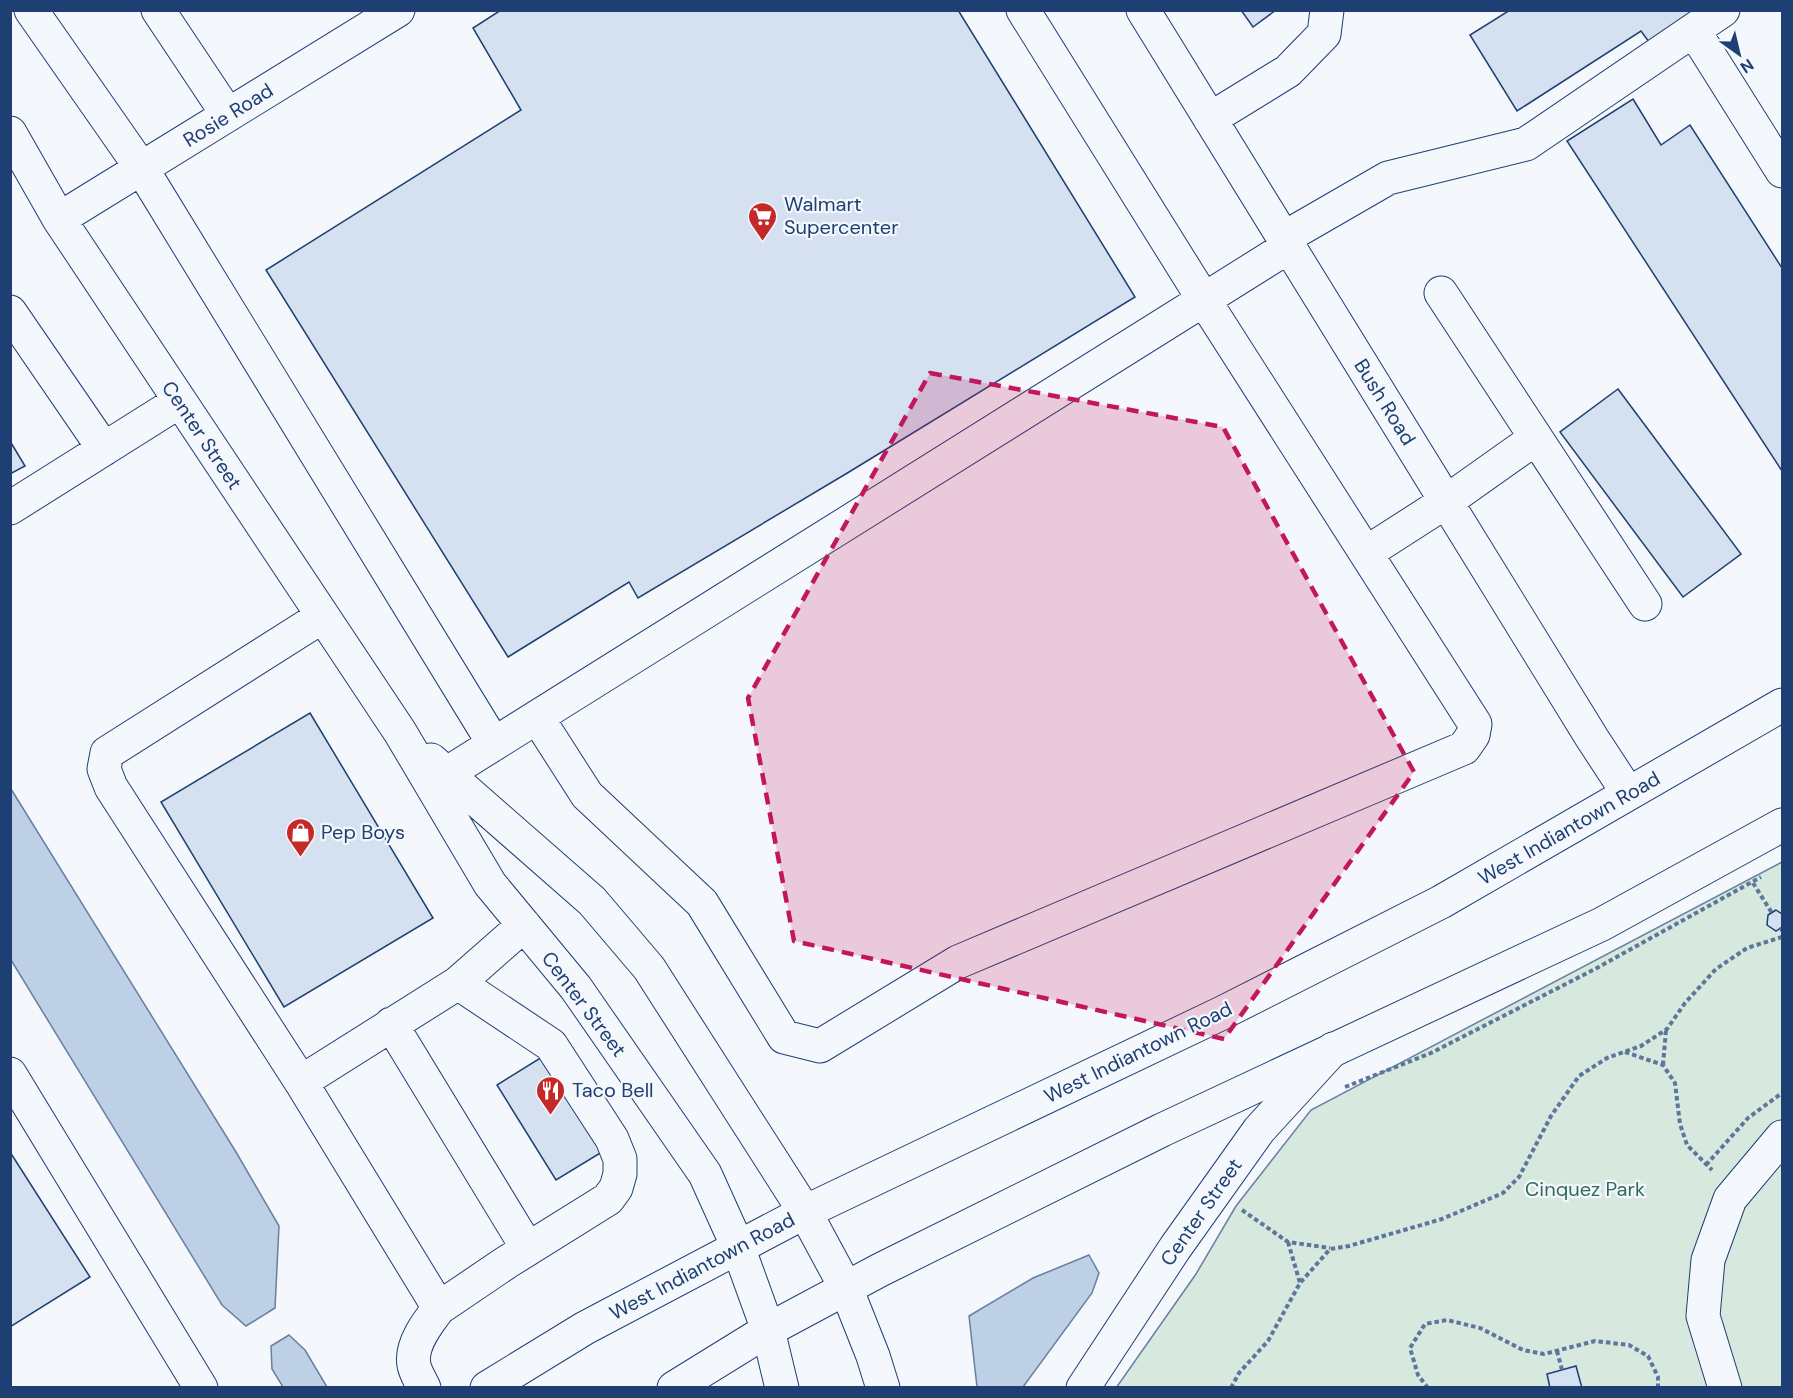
<svg xmlns="http://www.w3.org/2000/svg" width="1793" height="1398" font-family="'DM Sans',sans-serif">
<style>
.green{fill:#d7e8df;stroke:#687fa3;stroke-width:1.5}
.water{fill:#bed0e5;stroke:#687fa3;stroke-width:1.5}
.building{fill:#d5e0f0;stroke:#1d3f73;stroke-width:1.5}
.lines{fill:none;stroke-linecap:round;stroke-linejoin:round}
.minor-casing{stroke:#1d3f73;stroke-width:35}
.major-casing{stroke:#1d3f73;stroke-width:35}
.path{stroke:#5e769c;stroke-width:4;stroke-dasharray:4.5 3;stroke-linecap:butt}
.minor{stroke:#f4f7fb;stroke-width:33}
.major{stroke:#f4f7fb;stroke-width:33}
.marked{fill:#c2185b;fill-opacity:0.2;stroke:#c2185b;stroke-width:4.5;stroke-dasharray:12 8;stroke-linejoin:round}
.labels{text-anchor:middle;dominant-baseline:central;stroke-width:4.5;stroke-linejoin:round;paint-order:stroke}
.street-label{font-size:20px;fill:#1d3f73;stroke:#f4f7fb}
.poi-label{font-size:20px;fill:#1d3f73;stroke:#f4f7fb;text-anchor:start}
.park-label{font-size:20px;fill:#2c6c60;stroke:#f4f7fb}
</style>
<rect width="100%" height="100%" fill="#f4f7fb"/>
<path class="green" d="M1782 862V1387L1116 1388 1196 1274 1236 1206 1311 1110Z"/>
<path class="water" d="M11 789 236 1152 279 1226 275 1308 246 1326 222 1305 11 960Z
M1089 1255 1099 1273 1092 1293 1023 1387H977L969 1316 1033 1278Z
M289 1335 305 1350 327 1387H283L272 1369 271 1346Z"/>
<path class="building" d="M501 10H958L1135 297 849 472 638 598 629 582 508 657 266 270 521 110 473 28Z
M1241 10H1276L1253 27Z
M1510 10H1696L1649 42 1641 31 1517 111 1470 35Z
M1633 99 1661 145 1690 125 1782 268V471L1567 141Z
M1618 389 1741 554 1683 597 1560 432Z
M10 441 25 466 10 474Z
M310 713 433 918 284 1007 161 802Z
M1776 910 1782 914V927L1776 931 1767 925 1768 915Z
M542 1057 602 1152 556 1180 497 1085Z
M10 1152 90 1277 10 1327Z
M1576 1366 1582 1388H1550L1547 1374Z"/>
<g class="lines">
<defs>
<path id="minor" d="M31 10 142 169 494 744
M158 10 228 115
M1143 10 1592 738 1628 793
M1694 31 1782 171
M1210 119 1288 71 1324 34 1327 10
M10 133 59 219 400 732 490 884 576 988 705 1174 738 1247 768 1330 782 1388
M59 219 398 10
M1284 238 1388 178 1526 144 1723 10
M1441 293 1645 604
M10 312 104 449
M10 508 180 401
M1366 553 1447 501 1536 438
M323 616 107 753 104 769 111 787 301 1082 439 1308C428 1322 410 1345 414 1365 415 1372 421 1381 424 1388
M537 717 587 795 702 903 784 1037 820 1046 958 962 1464 748 1473 735 1475 724 1204 300 1023 10
M431 760 592 901 649 968 805 1212 846 1288 873 1356 883 1388
M446 774 1288 247
M391 1024 528 1249
M10 1074 201 1388
M301 1082 458 983 524 925
M439 1308 507 1262 608 1199 616 1188 620 1174V1159L612 1139 551 1045 458 983
M1083 1388 1175 1248 1259 1130 1333 1049
M1725 1388 1703 1316 1708 1260 1730 1199 1782 1137"/>
<path id="major" d="M487 1388 585 1328 805 1212 1222 1013 1441 902 1782 705
M674 1388 768 1330 880 1270 1162 1130 1602 924 1782 825"/>
</defs>
<use href="#minor" class="minor-casing"/>
<use href="#major" class="major-casing"/>
<path class="path" d="M1753 883 1772 913
M1781 928 1782 931
M1625 1052 1663 1065 1675 1083 1680 1124 1687 1145 1712 1170
M1663 1065 1666 1030
M1345 1087 1431 1053 1595 969 1761 877
M1706 1165 1748 1118 1782 1093
M1242 1210 1288 1242 1330 1248
M1288 1242 1300 1283
M1557 1351 1562 1370
M1231 1388 1239 1373 1268 1341 1300 1283 1330 1249 1349 1246 1442 1219 1503 1193 1519 1177 1551 1116 1579 1076 1607 1058 1641 1046 1667 1029 1685 1003 1716 969 1747 948 1782 937
M1428 1388 1418 1375 1410 1348 1425 1324 1447 1320 1480 1328 1523 1350 1544 1354 1595 1341 1629 1345 1648 1356 1658 1377V1388"/>
<use href="#minor" class="minor"/>
<use href="#major" class="major"/>
</g>
<path class="marked" d="M930 373 1223 427 1414 772 1224 1039 794 941 748 698Z"/>
<defs>
<symbol id="supermarket-pin" viewBox="-11 -11 22 30"><path d="M0 17L-7.5 6A9.5 9.5 0 1 1 7.5 6Z" fill="#c62828" stroke="#f4f7fb"/><path d="M-6-5.5h2.5l.6 2H6L4.5 2H-2.5L-4.4-4H-6ZM-1.5 3.2a1.3 1.3 0 1 0 .1 0ZM3 3.2a1.3 1.3 0 1 0 .1 0Z" fill="#fff"/></symbol>
<symbol id="shop-pin" viewBox="-11 -11 22 30"><path d="M0 17L-7.5 6A9.5 9.5 0 1 1 7.5 6Z" fill="#c62828" stroke="#f4f7fb"/><path d="M-5-2.5h2.3a2.7 3.5 0 0 1 5.4 0H5L5.5 6h-11ZM-1.5-2.5h3a1.5 2.3 0 0 0-3 0Z" fill="#fff"/></symbol>
<symbol id="restaurant-pin" viewBox="-11 -11 22 30"><path d="M0 17L-7.5 6A9.5 9.5 0 1 1 7.5 6Z" fill="#c62828" stroke="#f4f7fb"/><path d="M-5-6h1v4h1v-4h1v4h1v-4h1v5L-1.5 .5V6h-2V.5L-5-1ZM5-6V6H3V1.5H1.5Q1.5-4 5-6Z" fill="#fff"/></symbol>
</defs>
<g fill-rule="evenodd">
<use href="#supermarket-pin" x="746" y="200" width="33" height="45"/>
<use href="#shop-pin" x="284" y="816" width="33" height="45"/>
<use href="#restaurant-pin" x="534" y="1074" width="33" height="45"/>
</g>
<g class="labels">
<g class="street-label">
<text transform="translate(228 115) rotate(-32)">Rosie Road</text>
<text transform="translate(1385 402) rotate(58)">Bush Road</text>
<text transform="translate(202 435) rotate(56)">Center Street</text>
<text transform="translate(1569 828) rotate(-30)">West Indiantown Road</text>
<text transform="translate(584 1004) rotate(53)">Center Street</text>
<text transform="translate(1138 1052) rotate(-26)">West Indiantown Road</text>
<text transform="translate(1201 1212) rotate(-55)">Center Street</text>
<text transform="translate(702 1266) rotate(-28)">West Indiantown Road</text>
</g>
<g class="poi-label">
<text x="784" y="204">Walmart<tspan x="784" dy="23">Supercenter</tspan></text>
<text x="321" y="832">Pep Boys</text>
<text x="572" y="1090">Taco Bell</text>
</g>
<g class="park-label">
<text x="1585" y="1189">Cinquez Park</text>
</g>
</g>
<rect width="1793" height="1398" fill="none" stroke="#1d3f73" stroke-width="24"/>
<g transform="translate(1739 54) rotate(146)" stroke="#f4f7fb" stroke-width="4.5" paint-order="stroke">
<path d="M0-4.5L10 22L0 15L-10 22Z" fill="#1d3f73"/>
<text y="-9" font-size="16" font-weight="bold" text-anchor="middle" fill="#1d3f73">N</text>
</g>
</svg>
